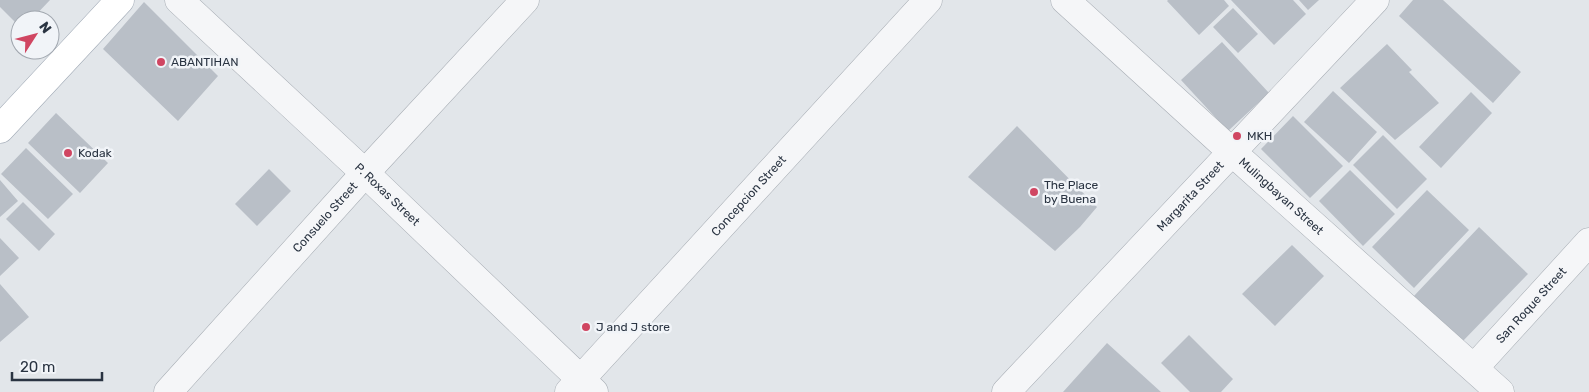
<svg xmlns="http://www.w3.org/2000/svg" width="1589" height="392" font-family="Rubik,sans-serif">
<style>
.building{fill:#b9bfc7}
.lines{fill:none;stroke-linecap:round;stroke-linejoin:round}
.street-casing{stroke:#a7adb4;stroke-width:29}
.primary-casing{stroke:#a1aab6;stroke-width:29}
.street{stroke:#f5f6f8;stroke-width:28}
.primary{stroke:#fff;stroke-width:28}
.poi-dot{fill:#d04662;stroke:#f1f4f8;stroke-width:2}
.labels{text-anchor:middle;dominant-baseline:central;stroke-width:5;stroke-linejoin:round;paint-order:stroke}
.poi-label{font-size:12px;fill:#2a3442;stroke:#f1f4f8;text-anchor:start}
.street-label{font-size:12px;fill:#2a3442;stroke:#f1f4f8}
</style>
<rect width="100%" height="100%" fill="#e2e6ea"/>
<path class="building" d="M0 0H50L31 20H20V27L0 7Z
M1168 0H1224L1229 6 1199 35 1167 1Z
M1231 0H1293L1306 14 1274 45Z
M1299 0H1319L1308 10Z
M1413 0H1443L1521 72 1493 103 1399 16Z
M144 2 218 76 178 121 103 49Z
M1233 8 1258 34 1238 53 1213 27Z
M1222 42 1269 93 1228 131 1181 80Z
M1387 44 1412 70 1409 72 1439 103 1395 140 1340 88Z
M1333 91 1377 132 1349 163 1304 122Z
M1471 92 1492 113 1441 168 1419 147Z
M56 113 108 163 80 193 28 143Z
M1293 116 1343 166 1310 198 1261 149Z
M1017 126 1097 207 1080 227 1055 251 968 177Z
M1383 135 1427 179 1397 209 1353 165Z
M26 148 73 194 48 219 1 174Z
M269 169 291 191 257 226 235 204Z
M1350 170 1395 214 1363 246 1319 201Z
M0 180 18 201 0 217Z
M1427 190 1469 230 1414 288 1372 247Z
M23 202 55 234 39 251 6 219Z
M1479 227 1528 274 1461 343 1413 297Z
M0 238 19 258 0 276Z
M1292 245 1324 276 1275 326 1242 294Z
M0 284 29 317 0 342Z
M1189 335 1233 379 1221 392H1190L1161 363Z
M1107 343 1161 392H1063Z"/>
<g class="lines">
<defs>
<g id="street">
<path id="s1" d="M179 0 365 173 594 392"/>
<path id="s2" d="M1065 0 1233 153 1500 392"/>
<path id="s3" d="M1474 368 1589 242"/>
<path id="s4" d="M168 392 365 173 525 0"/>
<path id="s5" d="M569 392 928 0"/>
<path id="s6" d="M1006 392 1375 0"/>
</g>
<path id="primary" d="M0 129 120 0"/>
</defs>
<use href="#street" class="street-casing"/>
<use href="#primary" class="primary-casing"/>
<use href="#street" class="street"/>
<use href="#primary" class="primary"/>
</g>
<g class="poi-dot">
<circle cx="161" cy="62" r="5"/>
<circle cx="1237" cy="136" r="5"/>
<circle cx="68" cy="153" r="5"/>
<circle cx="1034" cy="192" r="5"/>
<circle cx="586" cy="327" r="5"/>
</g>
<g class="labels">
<g class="poi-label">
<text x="171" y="62">ABANTIHAN</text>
<text x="1247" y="136">MKH</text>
<text x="78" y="153">Kodak</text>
<text x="1044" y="185">The Place<tspan x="1044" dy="14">by Buena</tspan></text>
<text x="596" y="327">J and J store</text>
</g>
<g class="street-label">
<text stroke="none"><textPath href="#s1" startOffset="285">P. Roxas Street</textPath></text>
<text stroke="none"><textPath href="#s5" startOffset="266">Concepcion Street</textPath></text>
<text stroke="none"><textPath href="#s6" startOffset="269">Margarita Street</textPath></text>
<text stroke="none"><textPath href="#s2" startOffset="292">Mulingbayan Street</textPath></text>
<text stroke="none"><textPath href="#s4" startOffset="235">Consuelo Street</textPath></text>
<text stroke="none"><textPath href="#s3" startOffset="85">San Roque Street</textPath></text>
</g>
</g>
<g transform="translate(35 35) rotate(54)"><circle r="24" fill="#f1f4f8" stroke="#a1a7af"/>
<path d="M0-4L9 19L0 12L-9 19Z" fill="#d04662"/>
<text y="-8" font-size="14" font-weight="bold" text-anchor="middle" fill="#2a3442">N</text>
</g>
<path d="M12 372v8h90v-8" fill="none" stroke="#2a3442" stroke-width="2.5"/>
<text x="20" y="372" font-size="15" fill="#2a3442" stroke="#f1f4f8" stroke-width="4" paint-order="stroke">20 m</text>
</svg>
